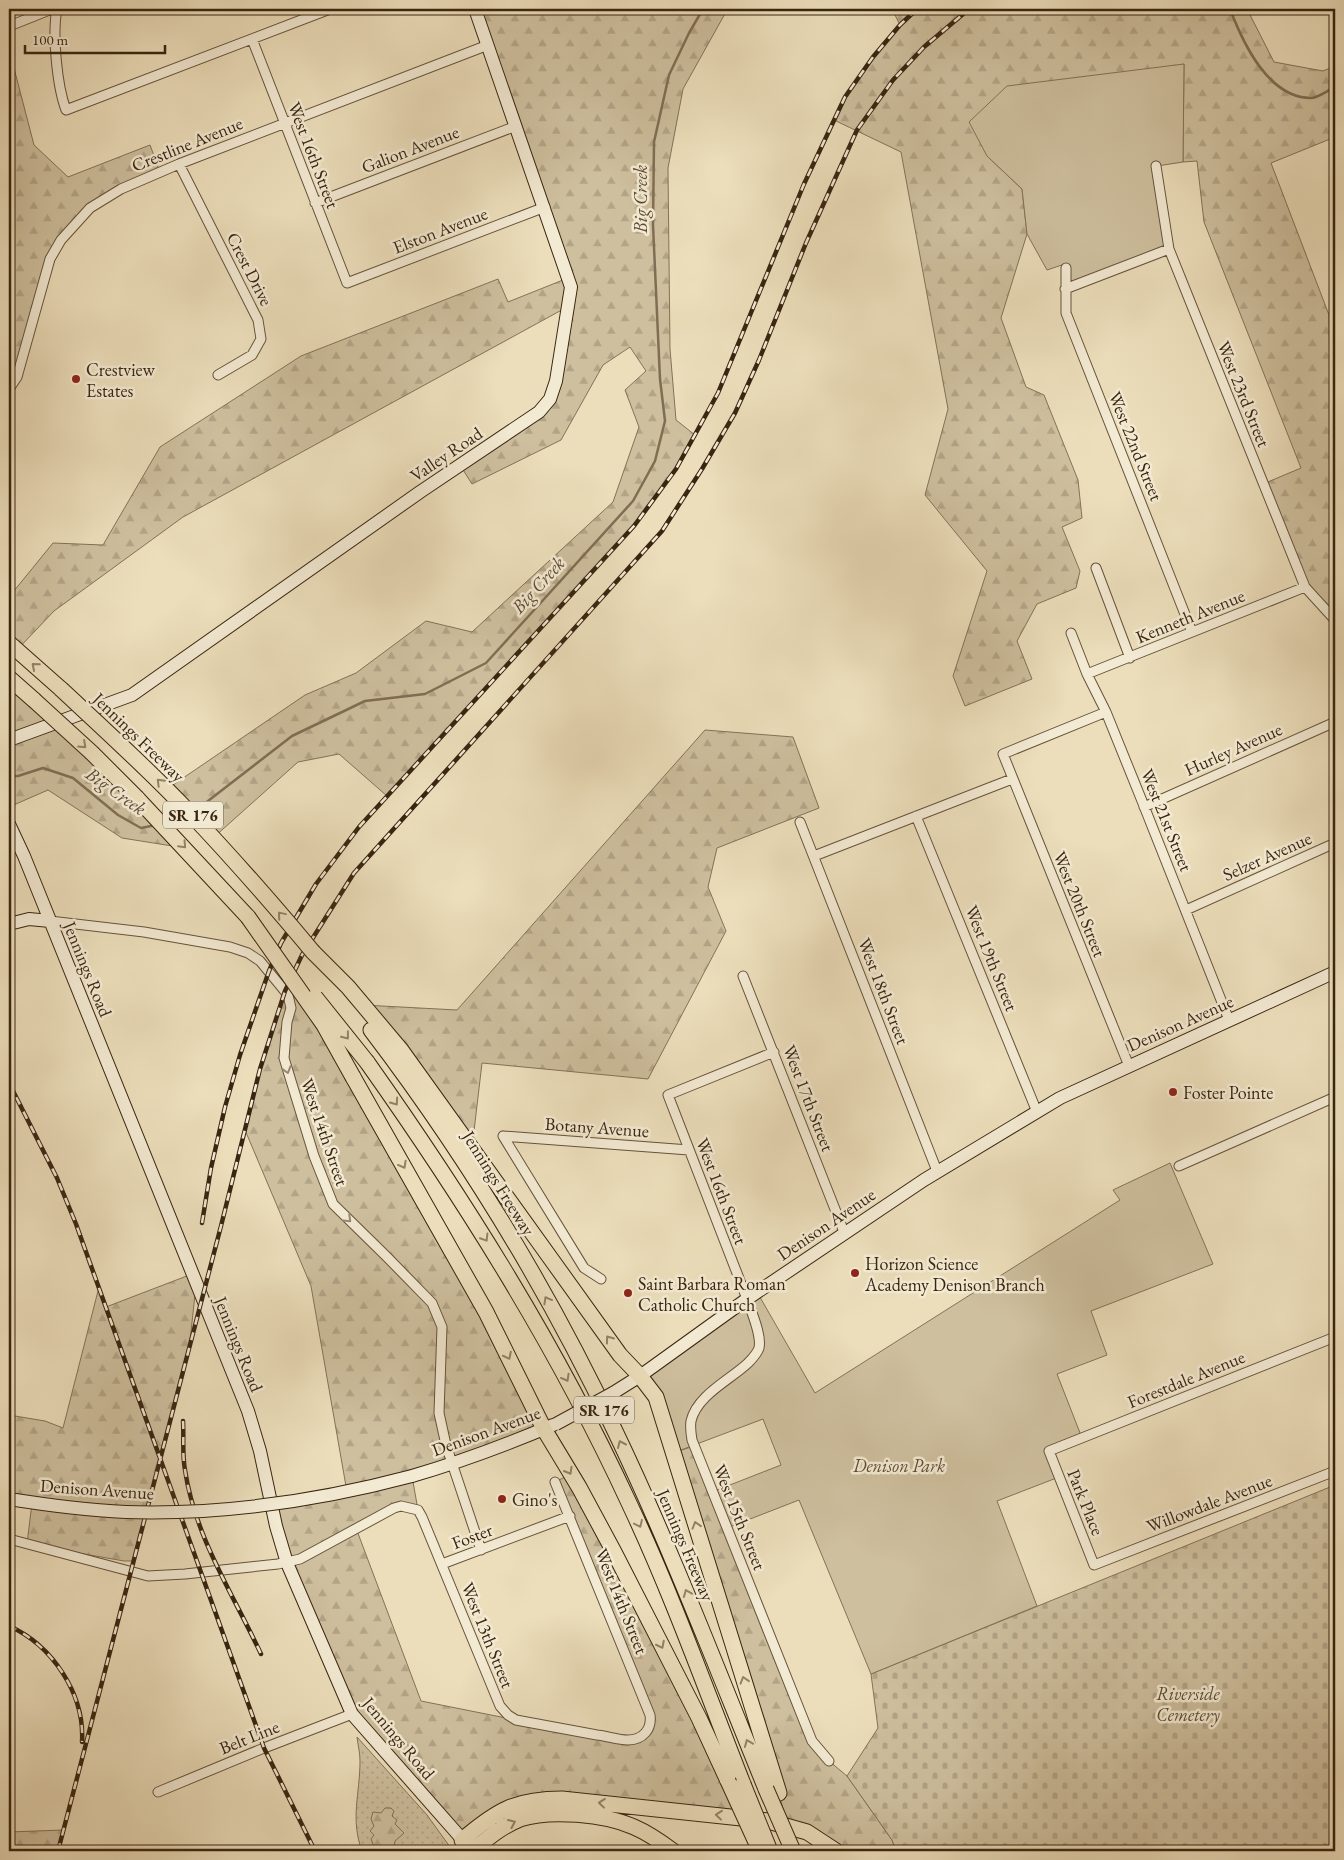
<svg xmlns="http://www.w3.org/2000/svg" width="1344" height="1860" font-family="'EB Garamond',serif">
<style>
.grass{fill:url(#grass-dots);stroke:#847257}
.forest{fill:url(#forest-firs);stroke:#847257}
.cemetery{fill:url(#cemetery-stones);stroke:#847257}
.green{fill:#cebf9e;stroke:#847257}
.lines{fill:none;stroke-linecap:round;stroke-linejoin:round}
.stream{stroke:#806e54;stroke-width:2.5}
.street-casing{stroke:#66533b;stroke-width:11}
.secondary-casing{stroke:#392510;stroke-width:14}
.highway-casing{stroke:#392510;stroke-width:17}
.street{stroke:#f3ead3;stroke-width:9}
.secondary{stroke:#f3ead3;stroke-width:12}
.highway{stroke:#ecdebb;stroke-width:15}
.rail-casing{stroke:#392510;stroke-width:4.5}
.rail{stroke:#f3ead3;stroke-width:2.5;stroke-dasharray:8;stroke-linecap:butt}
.secondary-bridge-casing{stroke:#392510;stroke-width:14;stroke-linecap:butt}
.highway-bridge-casing{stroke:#392510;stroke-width:17;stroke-linecap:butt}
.secondary-bridge{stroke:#f3ead3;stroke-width:12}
.highway-bridge{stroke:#ecdebb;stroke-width:15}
.oneway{stroke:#928266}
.oneway2{stroke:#968872}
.poi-dot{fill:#8f2418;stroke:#f3ead3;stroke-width:2}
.labels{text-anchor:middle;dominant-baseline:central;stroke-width:5;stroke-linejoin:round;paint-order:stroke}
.shield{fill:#f3ead3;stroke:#71604a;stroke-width:1}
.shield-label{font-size:16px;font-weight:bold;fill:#392510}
.street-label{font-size:18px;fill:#392510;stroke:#f3ead3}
.poi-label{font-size:18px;fill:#392510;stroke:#f3ead3;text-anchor:start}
.park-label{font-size:18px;font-style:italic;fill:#5e4c34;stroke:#f3ead3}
.water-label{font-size:19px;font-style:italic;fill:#5c4a32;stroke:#f3ead3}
</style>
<defs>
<pattern id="grass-dots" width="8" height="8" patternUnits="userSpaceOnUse" patternTransform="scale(1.25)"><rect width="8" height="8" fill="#cebf9e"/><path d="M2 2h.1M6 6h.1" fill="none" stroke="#b2a487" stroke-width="1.8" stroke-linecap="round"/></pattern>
<pattern id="forest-firs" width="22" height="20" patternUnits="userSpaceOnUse" patternTransform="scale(1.25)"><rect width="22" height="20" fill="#cebf9e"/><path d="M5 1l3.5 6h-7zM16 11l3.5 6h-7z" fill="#b2a487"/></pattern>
<pattern id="cemetery-stones" width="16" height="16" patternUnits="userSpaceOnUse" patternTransform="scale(1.25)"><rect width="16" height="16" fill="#cebf9e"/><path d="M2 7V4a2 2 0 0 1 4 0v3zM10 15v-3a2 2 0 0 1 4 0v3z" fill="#b2a487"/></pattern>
</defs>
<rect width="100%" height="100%" fill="#ecdebb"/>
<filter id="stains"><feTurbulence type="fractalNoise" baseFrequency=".004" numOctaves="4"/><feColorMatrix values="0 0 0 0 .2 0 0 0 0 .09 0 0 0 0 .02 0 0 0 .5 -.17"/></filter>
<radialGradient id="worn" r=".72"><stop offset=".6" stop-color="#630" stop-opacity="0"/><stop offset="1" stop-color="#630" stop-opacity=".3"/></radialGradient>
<path class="grass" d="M357 1737 427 1815 453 1851H409L406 1848 394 1849V1824L391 1808 393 1851H362C350 1819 360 1794 360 1761 360 1753 358 1745 357 1737Z"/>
<path class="forest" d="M475 9H731L727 10 683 89 668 168 670 349 676 420 695 435 676 469 634 526 387 796 339 754 298 762 213 838 167 789 305 695 356 673 426 621 472 632 613 502 639 427 625 390 646 371 630 347 603 365 561 440 472 484 460 465 550 399 569 306 183 517 54 611 17 650 9 643V597L53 543 103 545 160 447 301 356 498 279 508 302 568 278Z
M892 9H1247L1274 62 1323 71 1335 66V137L1271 163 1329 315 1331 425 1335 426V620L1305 587 1263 484 1301 468 1204 222 1197 161 1183 162 1184 64 987 156 1022 189 1027 234 1001 318 1026 387 1044 395 1078 480 1082 518 1062 527 1080 571 1076 588 1037 604 1017 641 1032 679 965 706 953 676 987 571 925 495 948 409 901 152 834 120C851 85 875 55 900 25Z
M9 49 34 145 68 177 150 145 160 172 90 208 61 240 9 389Z
M9 678 185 848 122 838 48 790 9 807Z
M705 730 793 737 819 808 717 848 708 887 726 931 648 1079 482 1063 472 1148 363 1005 457 1010Z
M289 976 544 1429 412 1476 418 1510 409 1507 356 1528 421 1701 516 1720 637 1738 651 1722 555 1482 571 1474 744 1818 530 1800 462 1840 352 1714 295 1584 272 1504 347 1492 311 1286 245 1130 260 1069Z
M192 1274 196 1285 190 1341 134 1561H124L27 1544 32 1503 9 1499V1415L45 1421 63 1428 99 1287 106 1307Z
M694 1446 812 1741 829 1761 847 1776 892 1840 896 1851H836L786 1821 779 1793 673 1453Z
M385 1808H391L394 1811 392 1816 397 1820 395 1824 404 1833 395 1841 394 1848H406L409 1851 375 1849 371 1839 374 1835 370 1831 374 1826 371 1819 373 1812 381 1813Z
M63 1830 58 1851H9V1832Z"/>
<path class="cemetery" d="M1335 1485V1851H896L892 1840 847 1776 878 1728 871 1674Z"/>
<path class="green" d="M1184 64 1183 162 1157 166 1169 249 1065 289V264L1047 270 1027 234 1022 189 987 156 969 122 1007 86Z
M1170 1163 1213 1264 1091 1311 1107 1355 1057 1374 1082 1438 1049 1451 1059 1477 997 1501 1037 1606 871 1674 799 1500 727 1528 712 1492 781 1465 763 1419 673 1453 640 1376 757 1292 815 1393 1120 1200 1113 1190Z"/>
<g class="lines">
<path class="stream" d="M1230 9C1243 43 1268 98 1311 98 1318 98 1328 90 1335 87
M9 776H18L43 768 73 778 118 815 141 828 156 825
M195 811 292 736 365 701 425 694 486 663 633 501 655 461 665 421 660 379 653 225 654 142 669 75 689 33 703 9
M169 823 183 821 187 818"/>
<defs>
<path id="street" d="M57 9C52 34 57 86 66 110L330 9
M12 25 52 9
M252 39 347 283 545 207
M179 164 258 320 261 339 252 355 218 375
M1156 166 1169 249 1305 587 1335 620
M315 203 516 126
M1066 268V313L1192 632
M1065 289 1169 249
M9 389 17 377 50 259 61 240 90 208 121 189 179 164 488 45
M1096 568 1130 658
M1071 633 1087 674 1106 712 1142 801 1229 1020
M1087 674 1305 587
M1106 712 1003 754 1129 1066
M1144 807 1335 722
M916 816 1037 1112
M800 822 937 1171
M814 856 1012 779
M1186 910 1335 843
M50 921 144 932 230 947 248 953 260 961 288 995 291 1008 287 1022 284 1058 314 1156 333 1204 386 1256 432 1303 442 1327 439 1413 446 1445 481 1550
M743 976 844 1232
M774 1052 668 1095 747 1299C751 1311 762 1335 759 1348 757 1354 752 1359 748 1363 730 1380 697 1395 691 1421 690 1427 691 1434 692 1440L812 1741 829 1761
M503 1136 689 1150
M503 1136 584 1268 601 1279
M1179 1166 1335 1097
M1335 1337 1049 1451 1094 1565 1335 1471
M9 1539 148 1576 185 1574 278 1564 300 1559 394 1508 401 1506 418 1510 422 1517 500 1706 508 1715 516 1720C543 1725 570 1730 597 1735 607 1736 618 1740 628 1740 643 1740 652 1729 650 1715L555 1482
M442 1564 570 1516
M158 1792 264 1748 352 1714"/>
<path id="secondary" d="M9 740 132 695 420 492 539 412 550 399 556 381 571 287 475 9
M9 824 24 856 248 1411 260 1451 276 1526 287 1563 352 1714 469 1847
M9 924 29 919 50 921
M613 1393 640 1376 747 1299 924 1180 1060 1098 1335 972
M412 1476C460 1462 506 1445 553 1425"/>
<path id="highway" d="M9 643 61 689
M9 678 34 700
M137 798 248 917
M313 952 348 987 401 1050 620 1355 640 1376 656 1397 779 1793
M371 1030C466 1155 548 1289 615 1431 671 1548 717 1669 766 1789
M367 1062C466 1202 557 1347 629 1503 672 1594 706 1690 743 1784
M353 1077 486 1312 544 1429 579 1487 614 1552 699 1718 728 1781
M462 1840C497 1810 516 1799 562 1799L768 1821 807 1832 836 1851
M472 1851C487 1839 502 1826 520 1819 550 1809 605 1814 634 1827 648 1833 661 1842 673 1851"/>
</defs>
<use href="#street" class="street-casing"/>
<use href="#secondary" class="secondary-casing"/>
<use href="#highway" class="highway-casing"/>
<use href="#street" class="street"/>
<use href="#secondary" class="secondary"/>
<use href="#highway" class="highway"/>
<defs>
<path id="rail" d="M9 1083 57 1178 76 1224 264 1748 315 1851
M202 1223 211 1168 225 1107 240 1055 269 971 281 943 316 884 359 827 634 526 676 469 718 393 804 184 845 97 873 57 900 25 917 9
M183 1421C184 1437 182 1454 185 1470 195 1537 233 1594 261 1654
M9 1626C52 1645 85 1694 82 1742
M58 1851 221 1226 260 1069 285 991 302 955 354 873 662 531 702 469 735 413 759 360 806 243 857 130 893 80 924 47 969 9"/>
</defs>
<use href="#rail" class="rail-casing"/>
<use href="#rail" class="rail"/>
<defs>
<path id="secondary-bridge" d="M556 1424 613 1393
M9 1499C47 1505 87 1510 126 1512 223 1515 318 1501 412 1476"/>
<path id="highway-bridge" d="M61 689C104 729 147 768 187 810 231 856 272 903 313 952
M34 700 92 753 137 798
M248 917 324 1025 353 1077
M315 997 367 1062
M728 1781 760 1851
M743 1784 770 1851
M766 1789 793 1851"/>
</defs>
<use href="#secondary-bridge" class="secondary-bridge-casing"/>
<use href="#highway-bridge" class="highway-bridge-casing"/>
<use href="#secondary-bridge" class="secondary-bridge"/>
<use href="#highway-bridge" class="highway-bridge"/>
</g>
<defs><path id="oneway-chevron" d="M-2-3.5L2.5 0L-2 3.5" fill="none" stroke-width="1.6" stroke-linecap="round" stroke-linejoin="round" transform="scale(1.25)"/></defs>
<g class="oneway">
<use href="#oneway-chevron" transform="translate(35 666) rotate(-139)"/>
<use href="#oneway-chevron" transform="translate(83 745) rotate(43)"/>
<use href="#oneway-chevron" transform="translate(160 782) rotate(-135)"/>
<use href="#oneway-chevron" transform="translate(183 845) rotate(47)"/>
<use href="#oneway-chevron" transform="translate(281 915) rotate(-130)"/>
<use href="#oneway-chevron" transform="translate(346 1036) rotate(52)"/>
<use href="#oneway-chevron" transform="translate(395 1102) rotate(55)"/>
<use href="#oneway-chevron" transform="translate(403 1165) rotate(61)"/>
<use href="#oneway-chevron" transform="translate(485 1238) rotate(58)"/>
<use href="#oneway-chevron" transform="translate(547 1300) rotate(-119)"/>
<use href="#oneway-chevron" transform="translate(609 1339) rotate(-126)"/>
<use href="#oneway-chevron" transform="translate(508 1356) rotate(63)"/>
<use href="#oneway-chevron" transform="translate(566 1378) rotate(61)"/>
<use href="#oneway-chevron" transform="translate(621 1444) rotate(-114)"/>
<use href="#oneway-chevron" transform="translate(569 1471) rotate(60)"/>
<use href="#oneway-chevron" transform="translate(639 1524) rotate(65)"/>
<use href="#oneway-chevron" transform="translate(696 1525) rotate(-107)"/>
<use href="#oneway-chevron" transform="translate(687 1593) rotate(-112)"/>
<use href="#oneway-chevron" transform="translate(661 1645) rotate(63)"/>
<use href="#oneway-chevron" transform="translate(744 1680) rotate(-107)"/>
<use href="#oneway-chevron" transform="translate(748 1743) rotate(-112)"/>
<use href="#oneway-chevron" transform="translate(602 1803) rotate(-174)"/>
<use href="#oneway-chevron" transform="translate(719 1815) rotate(-174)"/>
<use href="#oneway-chevron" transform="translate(512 1823) rotate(-24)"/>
</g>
<g class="oneway2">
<use href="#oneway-chevron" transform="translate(287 1070) rotate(73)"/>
<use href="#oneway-chevron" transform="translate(348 1219) rotate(44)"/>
</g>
<g class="poi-dot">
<circle cx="76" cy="379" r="5"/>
<circle cx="1173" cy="1092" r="5"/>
<circle cx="855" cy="1273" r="5"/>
<circle cx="628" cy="1293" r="5"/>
<circle cx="502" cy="1499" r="5"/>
</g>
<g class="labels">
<g class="shield">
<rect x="163" y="801.5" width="60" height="27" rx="4"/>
<rect x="574" y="1396.5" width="60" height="27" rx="4"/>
</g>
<g class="shield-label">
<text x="193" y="815">SR 176</text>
<text x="604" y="1410">SR 176</text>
</g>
<g class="street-label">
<text transform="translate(187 144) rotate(-22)">Crestline Avenue</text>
<text transform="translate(410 149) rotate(-21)">Galion Avenue</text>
<text transform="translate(314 155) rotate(69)">West 16th Street</text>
<text transform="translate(440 230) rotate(-21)">Elston Avenue</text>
<text transform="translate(250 269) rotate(63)">Crest Drive</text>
<text transform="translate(1244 394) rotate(68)">West 23rd Street</text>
<text transform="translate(1136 446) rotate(68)">West 22nd Street</text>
<text transform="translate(446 454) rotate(-34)">Valley Road</text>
<text transform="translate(1190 616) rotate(-22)">Kenneth Avenue</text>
<text transform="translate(139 737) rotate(44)">Jennings Freeway</text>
<text transform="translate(1233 749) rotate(-24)">Hurley Avenue</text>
<text transform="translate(1167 820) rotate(68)">West 21st Street</text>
<text transform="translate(1267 856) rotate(-24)">Selzer Avenue</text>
<text transform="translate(1080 904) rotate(68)">West 20th Street</text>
<text transform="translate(992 958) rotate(68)">West 19th Street</text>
<text transform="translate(88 969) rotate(68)">Jennings Road</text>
<text transform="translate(884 991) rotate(69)">West 18th Street</text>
<text transform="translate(1180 1023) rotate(-24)">Denison Avenue</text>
<text transform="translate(809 1098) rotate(69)">West 17th Street</text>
<text transform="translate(597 1127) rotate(4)">Botany Avenue</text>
<text transform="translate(325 1132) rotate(71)">West 14th Street</text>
<text transform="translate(499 1183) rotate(58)">Jennings Freeway</text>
<text transform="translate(722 1191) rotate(69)">West 16th Street</text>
<text transform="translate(826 1224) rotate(-34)">Denison Avenue</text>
<text transform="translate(239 1344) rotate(68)">Jennings Road</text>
<text transform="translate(1186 1379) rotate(-22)">Forestdale Avenue</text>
<text transform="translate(486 1431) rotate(-20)">Denison Avenue</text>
<text transform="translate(97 1489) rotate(4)">Denison Avenue</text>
<text transform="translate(1086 1502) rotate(68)">Park Place</text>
<text transform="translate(1209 1503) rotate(-21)">Willowdale Avenue</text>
<text transform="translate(740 1517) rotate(68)">West 15th Street</text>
<text transform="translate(472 1536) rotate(-21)">Foster</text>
<text transform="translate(686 1545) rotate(67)">Jennings Freeway</text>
<text transform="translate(622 1601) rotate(68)">West 14th Street</text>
<text transform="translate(488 1635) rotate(68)">West 13th Street</text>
<text transform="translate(249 1737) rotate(-22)">Belt Line</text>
<text transform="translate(399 1738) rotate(50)">Jennings Road</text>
</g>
<g class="poi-label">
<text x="86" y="369">Crestview<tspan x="86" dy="21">Estates</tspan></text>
<text x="1183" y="1092">Foster Pointe</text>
<text x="865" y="1263">Horizon Science<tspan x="865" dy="21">Academy Denison Branch</tspan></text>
<text x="638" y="1283">Saint Barbara Roman<tspan x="638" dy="21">Catholic Church</tspan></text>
<text x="512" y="1499">Gino's</text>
</g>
<g class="park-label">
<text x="899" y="1465">Denison Park</text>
<text x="1188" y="1693">Riverside<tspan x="1188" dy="21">Cemetery</tspan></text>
</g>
<g class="water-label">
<text transform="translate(640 199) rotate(-90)">Big Creek</text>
<text transform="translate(538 585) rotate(-48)">Big Creek</text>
<text transform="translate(116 791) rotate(35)">Big Creek</text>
</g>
</g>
<rect width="1344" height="1860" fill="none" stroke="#ecdebb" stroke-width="30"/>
<rect x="10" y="10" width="1324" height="1840" fill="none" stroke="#392510" stroke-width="2.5"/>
<rect x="15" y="15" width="1314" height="1830" fill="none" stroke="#392510"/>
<path d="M25 45v8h140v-8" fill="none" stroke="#392510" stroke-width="2.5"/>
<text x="32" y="45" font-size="15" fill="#392510" stroke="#f3ead3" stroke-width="4" paint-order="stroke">100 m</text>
<rect width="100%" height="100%" filter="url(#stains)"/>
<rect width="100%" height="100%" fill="url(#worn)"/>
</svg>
